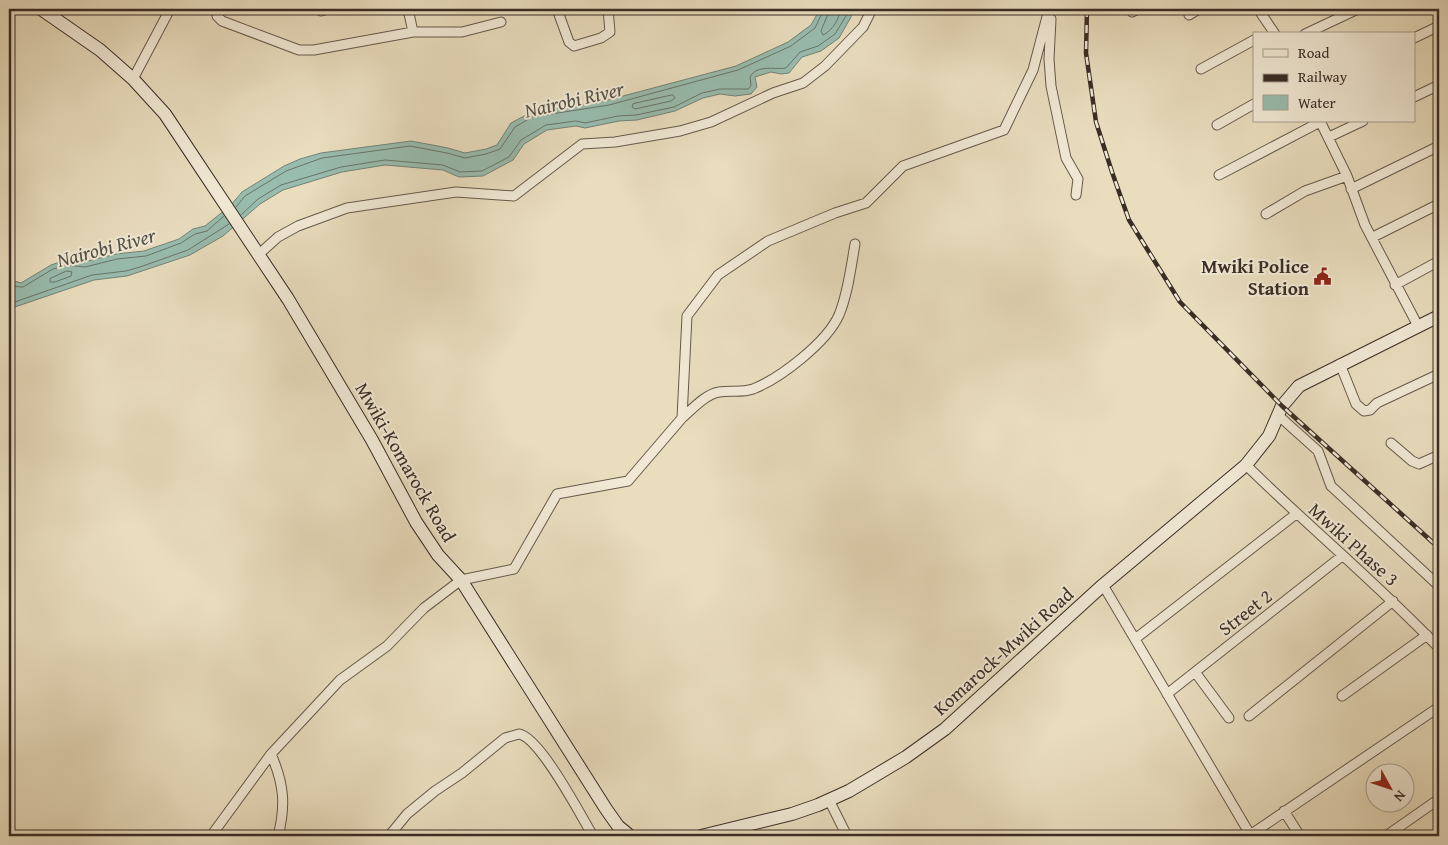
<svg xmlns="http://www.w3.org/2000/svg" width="1448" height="845" font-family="'Gentium Book Plus',serif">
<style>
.water{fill:#98bcae;stroke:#728378}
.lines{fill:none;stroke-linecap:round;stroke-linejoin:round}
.shore{stroke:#69746a;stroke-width:1}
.street-casing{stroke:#66594c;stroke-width:11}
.secondary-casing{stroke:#3a2d26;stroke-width:14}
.street{stroke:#f1e9d5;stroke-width:9}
.secondary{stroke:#f1e9d5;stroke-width:12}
.rail-casing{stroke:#3a2d26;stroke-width:4.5}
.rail{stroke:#f1e9d5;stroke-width:2.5;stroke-dasharray:8;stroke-linecap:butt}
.labels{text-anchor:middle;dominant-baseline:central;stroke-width:4;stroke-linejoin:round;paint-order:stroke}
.poi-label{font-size:19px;font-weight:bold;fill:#3a2d26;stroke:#f1e9d5;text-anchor:end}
.street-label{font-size:19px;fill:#3a2d26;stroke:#f1e9d5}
.water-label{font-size:20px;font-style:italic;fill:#525148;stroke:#f1e9d5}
</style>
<rect width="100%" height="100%" fill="#e9ddbe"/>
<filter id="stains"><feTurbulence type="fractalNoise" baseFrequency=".004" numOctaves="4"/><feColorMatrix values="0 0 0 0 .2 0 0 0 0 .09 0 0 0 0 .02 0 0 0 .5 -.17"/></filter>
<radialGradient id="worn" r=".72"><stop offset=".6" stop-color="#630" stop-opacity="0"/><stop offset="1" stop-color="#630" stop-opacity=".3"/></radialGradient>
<path class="water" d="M820 9H852L851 17 839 38 821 51 802 57 789 73 781 74 771 72 755 77 757 87 751 94 735 96 720 94 703 98 675 111 637 120 619 121 585 128 576 126 547 130 524 144 513 160 483 176 459 177 443 170 385 165 342 172 283 190 260 204 223 236 190 255 127 276 94 280 9 309V282L11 280 21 283 51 265 66 260 84 262 116 254 144 251 179 239 193 229 205 226 230 206 242 192 284 166 300 159 321 153 411 141 448 148 465 153 486 149 497 145 511 123 530 113 608 100 736 66 788 42 811 25Z"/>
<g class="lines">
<path class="shore" d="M830 9 821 31 823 35C832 31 840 19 840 9
M673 95 675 98 671 101 635 109 632 107 633 104Z
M236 207 245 196 286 171 322 158 410 146 447 153 465 158 486 154 500 149 515 127 532 117 609 105 738 70 791 46 815 28 824 9
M241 215 258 199 281 185 341 167 385 160 443 165 460 172 482 171 509 157 521 140 546 125 576 121 585 123 618 116 636 115 674 107 702 93 720 89H748L751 86 750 77C757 64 775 70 786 68L800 52 818 46 835 34 846 16 847 9
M67 271 72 272 71 276 55 282H50V279Z
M9 286 23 287 53 269 66 265 85 267 117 259 146 256 181 243 195 234 207 231 224 216
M9 304 92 275 126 271 140 267 188 250 229 224"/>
<defs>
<path id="street" d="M218 9 217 16 222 21 299 50H314L413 32H462L501 22
M408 9 413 32
M557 9 569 42 574 46 601 38 610 32 608 9
M1258 9 1275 34
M321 11 328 9
M1132 12 1138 9
M1189 15 1199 9
M1051 19 1049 59 1051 86 1066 158 1078 179 1076 195
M1305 34 1358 9
M1414 38 1439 26
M1201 69 1254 40
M133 79 170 9
M1414 97 1439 85
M1320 121 1347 176 1365 225 1418 326
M1217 125 1254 104
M1329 137 1363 121
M1219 175 1320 122
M1351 189 1439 146
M1266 214 1305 191 1347 176
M1373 237 1439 204
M258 255 278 237 298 226 347 208 456 192 514 196 582 144 615 142 680 131 711 122 773 93 803 83 825 66 863 27 872 9
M1395 285 1439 261
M1340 364 1356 404 1364 411 1370 410 1377 403 1439 374
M1279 416 1318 451 1331 486 1439 586
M682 418C692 409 706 394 719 392 731 390 742 393 753 389 781 378 827 342 839 315 848 293 851 267 855 244
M1391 443 1412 461 1419 464 1439 455
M1246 465C1309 527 1378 584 1439 648
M1103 585 1251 836
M1135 639 1296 514
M1195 672 1229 718
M1167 694 1342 556
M1342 696 1427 635
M1249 716 1393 601
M271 754C284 784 286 805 278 836
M829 800 847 836
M1284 811 1300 836
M1250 835 1439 707
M211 836 271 754 340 680 387 646 424 608 461 580 514 569 557 494 628 481 682 418 687 316 718 275 768 241 835 213 866 203 903 166 1004 130 1033 70 1049 9
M389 836 407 814 435 791 462 773 505 738 519 734C540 737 581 816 593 836
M1386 836 1439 799"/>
<path id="secondary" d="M41 9 100 50 133 79 165 114 288 299 372 440 416 522 438 555 461 580 606 809 618 826 630 836
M701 836 792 814 818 805 849 791 906 757 945 729 1103 585 1246 465 1269 436 1282 406 1299 386 1439 316"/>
</defs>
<use href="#street" class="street-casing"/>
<use href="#secondary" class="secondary-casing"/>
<use href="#street" class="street"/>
<use href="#secondary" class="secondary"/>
<defs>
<path id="rail" d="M1087 9 1086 53 1096 122 1112 172 1129 220 1180 302 1282 406 1439 548"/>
</defs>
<use href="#rail" class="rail-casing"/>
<use href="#rail" class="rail"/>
</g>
<defs>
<symbol id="civic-bare" viewBox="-9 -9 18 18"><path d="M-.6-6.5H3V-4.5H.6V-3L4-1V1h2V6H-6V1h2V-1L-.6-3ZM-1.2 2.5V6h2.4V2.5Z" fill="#8f2418" stroke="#f1e9d5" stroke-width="2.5" paint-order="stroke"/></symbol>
</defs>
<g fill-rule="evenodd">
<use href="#civic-bare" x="1310" y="264" width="25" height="25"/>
</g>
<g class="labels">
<g class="poi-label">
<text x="1309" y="266">Mwiki Police<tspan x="1309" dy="22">Station</tspan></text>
</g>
<g class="street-label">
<text transform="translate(406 462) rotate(60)">Mwiki-Komarock Road</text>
<text transform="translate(1354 544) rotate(42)">Mwiki Phase 3</text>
<text transform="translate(1245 612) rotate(-38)">Street 2</text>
<text transform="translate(1003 651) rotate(-42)">Komarock-Mwiki Road</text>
</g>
<g class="water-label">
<text transform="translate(574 99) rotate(-13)">Nairobi River</text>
<text transform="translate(106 247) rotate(-15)">Nairobi River</text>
</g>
</g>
<rect width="1448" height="845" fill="none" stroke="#e9ddbe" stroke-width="30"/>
<rect x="10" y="10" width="1428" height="825" fill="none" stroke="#3a2d26" stroke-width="2.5"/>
<rect x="15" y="15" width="1418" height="815" fill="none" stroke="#3a2d26"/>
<rect x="1253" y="32" width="162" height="90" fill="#f1e9d5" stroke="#a89e8f"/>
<rect x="1263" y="49" width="25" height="8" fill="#f1e9d5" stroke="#a89e8f"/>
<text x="1298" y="58" font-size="15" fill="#3a2d26">Road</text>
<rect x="1263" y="74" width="25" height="8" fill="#3a2d26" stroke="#a89e8f"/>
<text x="1298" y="82" font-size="15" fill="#3a2d26">Railway</text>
<rect x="1263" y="95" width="25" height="15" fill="#98bcae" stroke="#a89e8f"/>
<text x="1298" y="108" font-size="15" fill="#3a2d26">Water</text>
<g transform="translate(1390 788) rotate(130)"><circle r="24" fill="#f1e9d5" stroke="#a89e8f"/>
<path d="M0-4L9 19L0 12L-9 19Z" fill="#8f2418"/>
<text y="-8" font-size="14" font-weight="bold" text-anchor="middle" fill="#3a2d26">N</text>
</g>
<rect width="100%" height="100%" filter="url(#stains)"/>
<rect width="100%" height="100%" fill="url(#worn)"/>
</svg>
